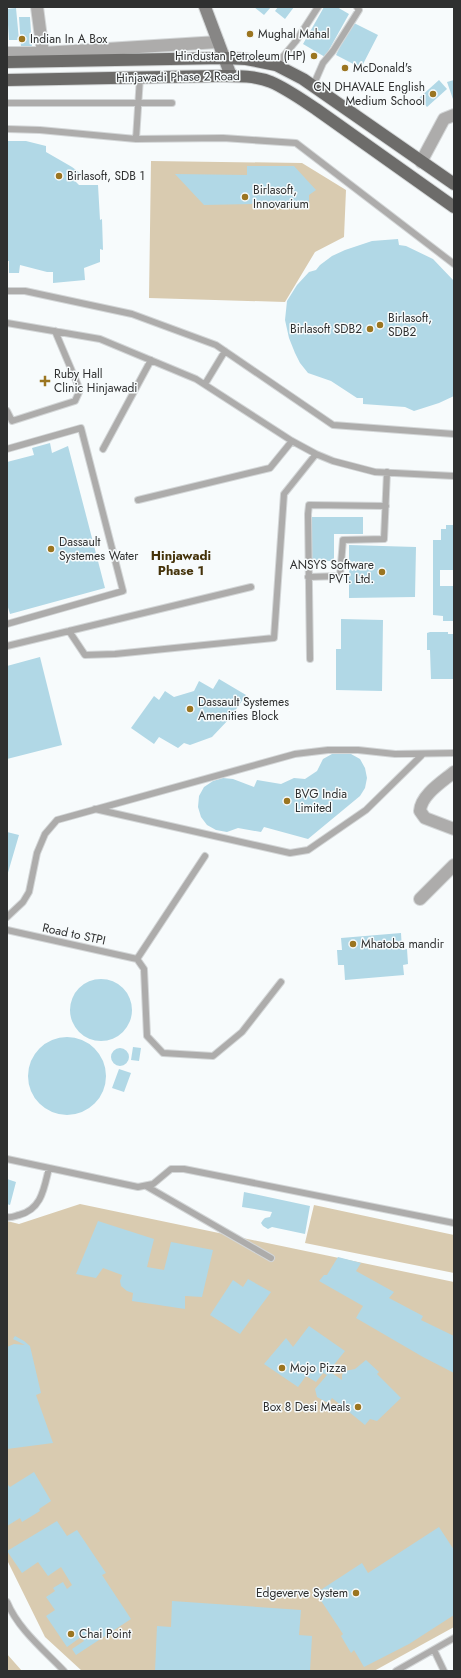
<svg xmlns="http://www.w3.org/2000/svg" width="461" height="1678" font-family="Jost,sans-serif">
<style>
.green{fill:#d9cbb0}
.building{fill:#b1d8e6}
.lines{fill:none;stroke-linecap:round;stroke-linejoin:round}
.lane-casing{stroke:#d3d6d7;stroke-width:8}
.street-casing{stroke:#d3d6d7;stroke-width:14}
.secondary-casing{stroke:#d3d6d7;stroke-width:14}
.primary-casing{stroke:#d3d6d7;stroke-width:14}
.lane{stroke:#adacab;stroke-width:6}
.street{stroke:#adacab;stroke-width:12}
.secondary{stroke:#878685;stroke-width:12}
.primary{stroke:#6d6c6a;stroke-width:12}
.poi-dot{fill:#9b7520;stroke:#f7fbfc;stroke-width:1.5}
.labels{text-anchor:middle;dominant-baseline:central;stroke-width:3;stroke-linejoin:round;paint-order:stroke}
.poi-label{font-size:12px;fill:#2f3030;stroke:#f7fbfc;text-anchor:start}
.street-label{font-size:12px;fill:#2f3030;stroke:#f7fbfc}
.neighbourhood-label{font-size:13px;font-weight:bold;fill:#443209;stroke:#f7fbfc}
</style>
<rect width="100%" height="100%" fill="#f7fbfc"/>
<path class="green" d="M151 161 302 163 346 190 344 237 315 252 285 302 149 298Z
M80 1204 454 1282V1627L374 1671H82L45 1637 7 1560V1221L19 1224Z
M314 1205 454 1235V1273L305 1243Z
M7 1653V1654L22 1671H7Z"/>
<path class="building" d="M254 7H271L264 15Z
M278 7H294L285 19 275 11Z
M324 7H337L349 14 325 57 303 44Z
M16 8 19 40H9L7 9Z
M19 17H30L32 48H21Z
M352 22 378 35 361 68 336 55Z
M439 80 447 89 427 107 419 98Z
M454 80V102L447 82Z
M7 141H26L46 146V152L72 167 80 173 71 177 79 185H98L100 220 102 219 103 250 100 249V262L84 268 85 280 53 283V272H47L20 265 19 273H9V261H7Z
M247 166H294L316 190 309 195V202H267L263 207 257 201 253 202 252 204 204 205 175 174 247 175Z
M398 239 399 245 406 246 433 259 454 281V396L439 403 414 411 405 407 363 404V398H357L331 381 308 373 300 363 295 353 289 338 285 320 287 301 297 285 309 272 316 270 320 265 332 256 345 250 372 241Z
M50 443 52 453 68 446 105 588 10 614 7 604V462L34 455 32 448Z
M312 517H363V534H334V561H312Z
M446 525H454V570H440V586H454V621H443V616L433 615V540H441V529H446Z
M349 545 416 547 415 597 349 598Z
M341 619 383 620 382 691 336 690V649H341Z
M430 632H448V634H454V679H431L430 650H427V633Z
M40 657 62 745 7 759V666Z
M219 679 246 695 230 718 212 737 190 745 184 743 178 748 159 737 154 744 131 728 154 696 159 700 165 691 174 697 194 691 199 681 213 689Z
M341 752 351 754 360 759 365 768 367 778 365 788 360 796 308 839 264 827 261 832 238 828 227 832 216 830 207 825 201 817 198 807 199 796 204 787 213 781 223 778 233 779 254 787 257 780 281 784 294 778 305 779 317 771 323 759 332 754Z
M7 832 19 835 7 876Z
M401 933 402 950 407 949 408 964 403 965 404 975 345 980 344 965H338L337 950H342L341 938Z
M70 1010a31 31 0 1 1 62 0a31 31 0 1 1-62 0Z
M28 1076a39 39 0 1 1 78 0a39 39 0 1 1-78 0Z
M133 1047 141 1048 139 1061 131 1060Z
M111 1057a9 9 0 1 1 18 0a9 9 0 1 1-18 0Z
M119 1069 131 1073 124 1092 112 1088Z
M7 1179 16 1182 10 1205 7 1204Z
M244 1192 310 1206 305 1234 272 1227 268 1229 263 1226 261 1223 263 1220 265 1218 270 1217 272 1212 242 1207Z
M98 1221 154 1239 147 1267 164 1270 171 1242 213 1250 202 1297 185 1296V1309L132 1301 133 1293 127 1291 121 1286 120 1281 122 1275 103 1268 96 1278 76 1274Z
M338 1257 361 1263 356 1271 394 1292 389 1298 423 1316 421 1320 454 1336V1373L423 1357 356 1318 363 1306 319 1281 324 1275H327Z
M248 1279 271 1292 240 1334 210 1315 233 1280 243 1287Z
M309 1326 345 1351 329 1371 342 1380V1375L345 1371 355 1369 366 1360 379 1372 377 1374 401 1398 377 1421 370 1419 365 1425 332 1398 330 1401 326 1402 317 1397 315 1389 327 1375 323 1373 316 1382 306 1376 298 1387 264 1364 286 1338 293 1347Z
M15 1336 24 1341 30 1346 41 1393 36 1395 53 1443 7 1449V1347L14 1344 25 1345 13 1339Z
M34 1472 51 1501 39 1509 40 1511 22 1522 20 1518 7 1526V1486L8 1485 10 1487Z
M57 1521 67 1536 77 1530 106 1573 102 1575 131 1619 76 1655 72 1649 84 1641 81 1637 67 1647 46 1616 55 1610 46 1597 55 1591 53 1588 63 1582 67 1589 72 1585 61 1567 48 1576 38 1562 22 1573 7 1551Z
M439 1527 454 1550V1615L409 1644 364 1667 354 1650 351 1653 341 1636 343 1634 316 1593 362 1563 368 1573Z
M172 1601 301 1610 299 1635 312 1636 310 1671H155L157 1626 171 1627Z"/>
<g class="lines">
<defs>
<path id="lane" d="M276 65 296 41 318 7
M313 86 323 63 333 51 359 10 357 7
M7 103H172
M7 129 40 130 136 139 140 77
M136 139 223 138 296 143 454 264
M7 291H25L132 314 216 345 333 425 454 434
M7 323 100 339 196 379 292 441 316 454 333 461 375 472 454 476
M205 384 225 351
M7 411 12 421 75 401 80 390 55 331
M7 449 81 428 123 591 7 624
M103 449 151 360
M138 500 270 468 292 441
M308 577 340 576 343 540 384 539 387 472
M69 631 85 655 115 654 274 638 284 494 316 454
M7 646 251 587
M310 659 308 514 309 505 386 506
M95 809 290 853 308 850 366 810 423 754
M7 917 23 902 29 892 37 853 45 834 57 820 295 754 328 750H358L395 754 454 753
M7 930 137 959
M137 959 144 969 147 1036 163 1053 213 1056 242 1032 281 982
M137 959 205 856
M7 1159 138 1187 153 1184 171 1169H184L454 1223
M146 1186 271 1258
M7 1217C11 1218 15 1216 19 1215 42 1209 44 1188 49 1168
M7 1602C18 1629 44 1650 64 1671
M434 1650 444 1671
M396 1671 454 1638"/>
<path id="street" d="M37 7 43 53
M7 53H43L218 42
M421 162 444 119 454 115
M454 772C442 782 421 795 420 811L425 818 454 829
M420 899 454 865"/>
<path id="secondary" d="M205 7 231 76"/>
<path id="primary" d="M7 62 224 58 246 59 276 65 303 79 454 184
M7 80 216 76C234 76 254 75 271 82 287 89 301 99 316 109L454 207"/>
</defs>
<use href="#lane" class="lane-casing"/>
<use href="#street" class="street-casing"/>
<use href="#secondary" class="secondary-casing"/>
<use href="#primary" class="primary-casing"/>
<use href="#lane" class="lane"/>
<use href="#street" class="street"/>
<use href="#secondary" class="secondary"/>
<use href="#primary" class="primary"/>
</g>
<g class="poi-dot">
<circle cx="250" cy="34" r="4"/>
<circle cx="22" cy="39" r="4"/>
<circle cx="314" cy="56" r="4"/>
<circle cx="345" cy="68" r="4"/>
<circle cx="433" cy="94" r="4"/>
<circle cx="59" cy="176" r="4"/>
<circle cx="245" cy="197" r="4"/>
<circle cx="380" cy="325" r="4"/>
<circle cx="370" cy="329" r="4"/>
<path d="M43 375h4v4h4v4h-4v4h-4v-4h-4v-4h4z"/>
<circle cx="51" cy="549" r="4"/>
<circle cx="382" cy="572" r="4"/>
<circle cx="190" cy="709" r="4"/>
<circle cx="287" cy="801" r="4"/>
<circle cx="353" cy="944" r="4"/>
<circle cx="282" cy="1368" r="4"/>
<circle cx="358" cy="1407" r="4"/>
<circle cx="356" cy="1593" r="4"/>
<circle cx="71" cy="1634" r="4"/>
</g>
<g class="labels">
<g class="poi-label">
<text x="258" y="34">Mughal Mahal</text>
<text x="30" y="39">Indian In A Box</text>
<text x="306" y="56" text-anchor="end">Hindustan Petroleum (HP)</text>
<text x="353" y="68">McDonald's</text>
<text x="425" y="87" text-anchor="end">CN DHAVALE English<tspan x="425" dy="14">Medium School</tspan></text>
<text x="67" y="176">Birlasoft, SDB 1</text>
<text x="253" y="190">Birlasoft,<tspan x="253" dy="14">Innovarium</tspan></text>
<text x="388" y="318">Birlasoft,<tspan x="388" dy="14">SDB2</tspan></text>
<text x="362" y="329" text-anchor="end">Birlasoft SDB2</text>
<text x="54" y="374">Ruby Hall<tspan x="54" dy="14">Clinic Hinjawadi</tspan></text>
<text x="59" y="542">Dassault<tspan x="59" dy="14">Systemes Water</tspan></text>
<text x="374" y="565" text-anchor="end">ANSYS Software<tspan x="374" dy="14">PVT. Ltd.</tspan></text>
<text x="198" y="702">Dassault Systemes<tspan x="198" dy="14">Amenities Block</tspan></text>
<text x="295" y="794">BVG India<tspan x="295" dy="14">Limited</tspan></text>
<text x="361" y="944">Mhatoba mandir</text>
<text x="290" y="1368">Mojo Pizza</text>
<text x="350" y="1407" text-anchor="end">Box 8 Desi Meals</text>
<text x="348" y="1593" text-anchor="end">Edgeverve System</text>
<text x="79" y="1634">Chai Point</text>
</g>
<g class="street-label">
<text transform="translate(178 77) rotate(-1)">Hinjawadi Phase 2 Road</text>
<text transform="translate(74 934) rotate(12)">Road to STPI</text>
</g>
<g class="neighbourhood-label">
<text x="181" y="555">Hinjawadi<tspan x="181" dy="15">Phase 1</tspan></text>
</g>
</g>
<rect width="461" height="1678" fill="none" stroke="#2f3030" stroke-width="16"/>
</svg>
